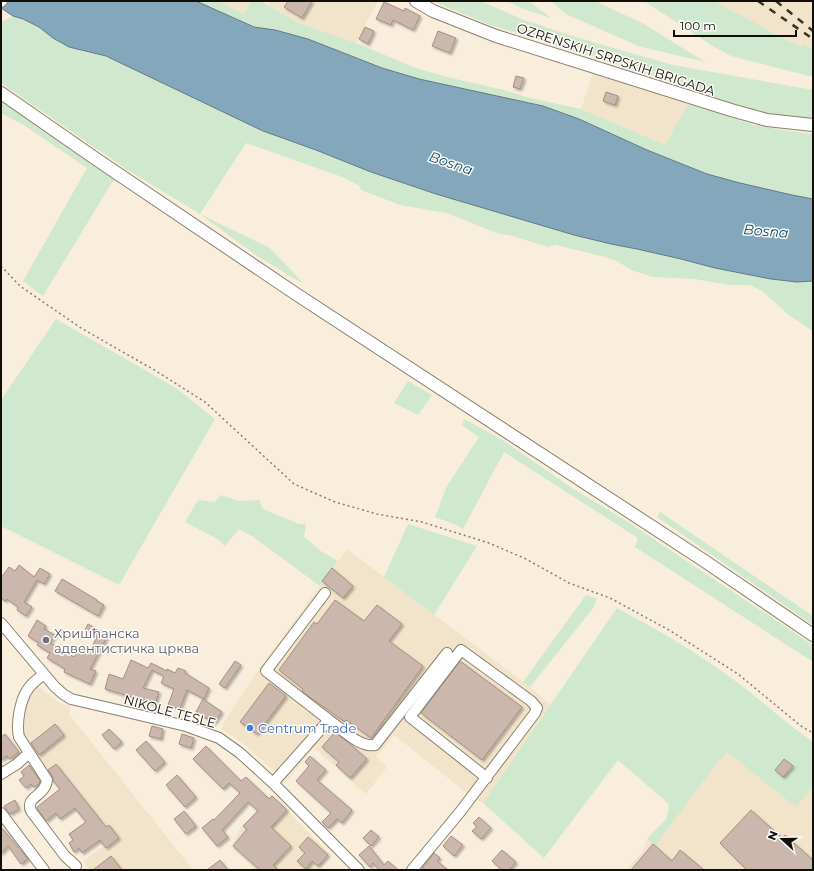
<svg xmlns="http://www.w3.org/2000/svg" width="814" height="871" viewBox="0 0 814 871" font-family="Montserrat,sans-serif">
<defs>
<filter id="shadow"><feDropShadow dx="2" dy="2" stdDeviation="1" flood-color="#0004"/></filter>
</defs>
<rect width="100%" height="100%" fill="#f8eedb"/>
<!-- built -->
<path fill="#f2e4ca" d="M 217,1 L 251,1 L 244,14 Z
M 270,1 L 378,1 L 356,43 L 300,24 L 267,5 Z
M 714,1 L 813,1 L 813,49 L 803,44 L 800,47 Z
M 593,73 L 688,104 L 666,146 L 581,109 Z
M 347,549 L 530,687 L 550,705 L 483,803 L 468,794 L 394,735 L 376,757 L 387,767 L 366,794 L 314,748 L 286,782 L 245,745 L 222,729 L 223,723 L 259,669 Z
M 36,685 L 60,703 L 70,707 L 69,714 L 193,870 L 90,870 L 84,861 L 102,847 L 44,771 L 22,736 L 21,720 L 28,695 Z
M 727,752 L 796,806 L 813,787 L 813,870 L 626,870 L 643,851 L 647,839 L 655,846 L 717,763 Z
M 271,794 L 332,856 L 317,870 L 255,870 L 231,847 L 240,828 Z"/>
<!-- green -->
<path fill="#d0e8ce" d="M 196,1 L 217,1 L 244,14 L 251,1 L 262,1 L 267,5 L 300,24 L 356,43 L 416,68 L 447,77 L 508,91 L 530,98 L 581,109 L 665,145 L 688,104 L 751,124 L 782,130 L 813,134 L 813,199 L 792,195 L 740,183 L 707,174 L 647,150 L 579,119 L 543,106 L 419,79 L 382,68 L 308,39 L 275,30 L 254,27 Z
M 432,1 L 481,1 L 519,18 L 572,36 L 673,65 L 813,90 L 813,118 L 786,117 L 751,110 L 661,78 L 490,25 Z
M 507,1 L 529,1 L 551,18 L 521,8 Z
M 551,1 L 595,1 L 644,24 L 705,62 L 638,46 L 566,14 Z
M 644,1 L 714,1 L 800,47 L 803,44 L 813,49 L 813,77 L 731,56 L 711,45 Z
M 13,16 L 23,19 L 39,27 L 53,38 L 85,52 L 106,56 L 128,66 L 193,98 L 263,131 L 316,150 L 371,172 L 436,194 L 611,244 C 655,252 699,265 743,273 C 767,278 789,283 813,281 L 813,331 L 790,316 L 762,291 L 750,285 L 729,285 L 695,279 L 653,277 L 631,270 L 617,261 L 605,257 L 556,245 L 548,247 L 513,236 L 496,233 L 447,213 L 400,205 L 361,190 L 360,186 L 345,178 L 246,143 L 200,214 L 270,248 L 304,284 L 257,256 L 200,214 L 126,169 L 1,83 L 1,22 Z
M 1,101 L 118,177 L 111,184 L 43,296 L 23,281 L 87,168 L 25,126 L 1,113 Z
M 56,319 L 176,388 L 215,419 L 119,585 L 1,526 L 1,400 Z
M 408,381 L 432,395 L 418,415 L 394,403 Z
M 464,419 L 501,439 L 575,490 L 628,522 L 813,645 L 813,662 L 635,547 L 638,538 L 504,452 L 463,529 L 454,524 L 435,517 L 447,486 L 479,437 L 462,425 Z
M 221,495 L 239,501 L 259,500 L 263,509 L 299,524 L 306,524 L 304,537 L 322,552 L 338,561 L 320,586 L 252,536 L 239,529 L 225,546 L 218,539 L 185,522 L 198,500 L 215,502 Z
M 660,512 L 813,616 L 813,625 L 657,517 Z
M 408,524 L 477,546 L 434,615 L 384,577 Z
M 586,595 L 597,599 L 594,607 L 530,687 L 523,682 Z
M 617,608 C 656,629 695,651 731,678 C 759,698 784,722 813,742 L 813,787 L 796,807 L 727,752 L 717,763 L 655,846 L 647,839 L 667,818 L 669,804 L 618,760 L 544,858 L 483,803 Z"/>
<!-- water -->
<path fill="#84a7bc" stroke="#627986" d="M 1,1 L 196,1 L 254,27 L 275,30 L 308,39 L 382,68 L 419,79 L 543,106 L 579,119 L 647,150 L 707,174 L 740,183 L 792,195 L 813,199 L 813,281 L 797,282 L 771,279 L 715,268 L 681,259 L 637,249 L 611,244 L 574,235 L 436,194 L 371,172 L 316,150 L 263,131 L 106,56 L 69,47 L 53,38 L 39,27 L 23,19 L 13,16 L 1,8 Z"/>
<!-- building -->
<path fill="#cbb7ac" stroke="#a39086" filter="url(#shadow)" d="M 288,1 L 312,1 L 302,18 L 284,7 Z
M 384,2 L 404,11 L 405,8 L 420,16 L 413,30 L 393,20 L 391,25 L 376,19 Z
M 365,27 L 374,31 L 368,44 L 359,39 Z
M 438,31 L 456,38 L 450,53 L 432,46 Z
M 516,76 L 524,78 L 520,89 L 513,87 Z
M 606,92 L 618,96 L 615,105 L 603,101 Z
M 19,565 L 34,577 L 40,568 L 50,574 L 44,584 L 37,580 L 24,602 L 32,607 L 26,616 L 17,610 L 18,607 L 7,599 L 5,601 L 1,598 L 1,578 L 9,567 L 15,571 Z
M 332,568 L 353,586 L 343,598 L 322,581 Z
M 62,579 L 97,600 L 97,601 L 104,605 L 98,616 L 55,591 Z
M 335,600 L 364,621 L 377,605 L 402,624 L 389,641 L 423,666 L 371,738 L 346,720 L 345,722 L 304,693 L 302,691 L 303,689 L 279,670 L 314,622 L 317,624 Z
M 37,620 L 46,626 L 44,629 L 55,635 L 50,643 L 74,657 L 81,646 L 89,652 L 97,637 L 85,630 L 88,624 L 108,635 L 90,669 L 96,671 L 90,684 L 64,672 L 65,669 L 47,658 L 50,653 L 37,645 L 39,643 L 28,636 Z
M 131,660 L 148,668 L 151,663 L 167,671 L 167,669 L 175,673 L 178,668 L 186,671 L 185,673 L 209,688 L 204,699 L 187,690 L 180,709 L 168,705 L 174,689 L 161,683 L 164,676 L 152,670 L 143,688 L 159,692 L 155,704 L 105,689 L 109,674 L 123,679 Z
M 235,661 L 241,665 L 225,688 L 219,684 Z
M 460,661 L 522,707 L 482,760 L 421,713 Z
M 269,683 L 286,696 L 257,734 L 240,722 Z
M 203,699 L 222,712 L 214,723 L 196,712 Z
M 55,724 L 64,735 L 39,755 L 31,743 Z
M 152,726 L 163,729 L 161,739 L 149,736 Z
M 109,729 L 122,742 L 114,749 L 102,735 Z
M 335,732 L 350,744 L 367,759 L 350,778 L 336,765 L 339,762 L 322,747 Z
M 5,734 L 19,752 L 10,759 L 7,756 L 1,760 L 1,737 Z
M 182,734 L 194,738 L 191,748 L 179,744 Z
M 146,741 L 165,762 L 155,771 L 136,750 Z
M 206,746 L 241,781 L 246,777 L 269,799 L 272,796 L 287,810 L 271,827 L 291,846 L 273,865 L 278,870 L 260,870 L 233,846 L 247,829 L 243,826 L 258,811 L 248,802 L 222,830 L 228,837 L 217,846 L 202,828 L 213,819 L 214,820 L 240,793 L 229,783 L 223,789 L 193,759 Z
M 310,756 L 326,770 L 317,780 L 352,810 L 342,823 L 337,819 L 328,828 L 322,822 L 331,813 L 296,781 L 309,766 L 305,762 Z
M 784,759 L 793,766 L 783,777 L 775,770 Z
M 56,764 L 106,827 L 109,825 L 119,838 L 106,848 L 100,840 L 82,853 L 79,848 L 74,852 L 69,843 L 73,840 L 69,834 L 86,822 L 75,808 L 60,819 L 56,813 L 46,821 L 37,808 L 37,807 L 60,789 L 53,781 L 53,777 L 48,770 Z
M 29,765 L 40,781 L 39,784 L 34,787 L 31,784 L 26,788 L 19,780 L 24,776 L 21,772 Z
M 177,775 L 196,797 L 185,807 L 166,785 Z
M 15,800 L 19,809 L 10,814 L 4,806 Z
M 751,810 L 782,838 L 785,835 L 813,860 L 813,870 L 747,870 L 720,843 Z
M 184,811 L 196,826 L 186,834 L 174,819 Z
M 479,817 L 491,828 L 481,839 L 472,831 L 477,827 L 473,823 Z
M 1,827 L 28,859 L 21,864 L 8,846 L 1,854 Z
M 371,830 L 379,837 L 371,846 L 363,838 Z
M 451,836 L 463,845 L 454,856 L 443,846 Z
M 308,837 L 328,855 L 318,866 L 312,861 L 306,869 L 297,861 L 305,853 L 299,847 Z
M 653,844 L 672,861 L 680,850 L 704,870 L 631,870 Z
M 369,846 L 384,865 L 388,861 L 398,870 L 379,870 L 373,863 L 370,867 L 359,855 Z
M 502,850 L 516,862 L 509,870 L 502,870 L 492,861 Z
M 434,853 L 440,858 L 437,861 L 448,870 L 426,870 L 422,868 Z
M 111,856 L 122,870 L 93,870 Z
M 220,860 L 228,870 L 207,870 Z"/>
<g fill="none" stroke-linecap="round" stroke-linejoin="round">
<defs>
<path id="minor" d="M 1,2 L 2,1
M 325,593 L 266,671 L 329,720
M 1,623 L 55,687 L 63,694 L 71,699 L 186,726 L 219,738 L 240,753 L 273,783 L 359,870
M 44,674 C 39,678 32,683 28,689 C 20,700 16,724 19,737 L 47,780 C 45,797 25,796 31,811 L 65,856 L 76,866
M 1,774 L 17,764 L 29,753
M 273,783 L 329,720 C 342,729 360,748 375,745 L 447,653
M 1,813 L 44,870
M 412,870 L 460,812 L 535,713 L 537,708 L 531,701 L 461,650 L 410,717 L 487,778"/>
<path id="major" d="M 416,1 L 433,11 L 496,36 L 731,110 L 767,120 L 813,125
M 1,93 L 96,159 L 296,294 L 703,560 L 813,635"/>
</defs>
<!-- minor casing -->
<use href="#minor" stroke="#89806f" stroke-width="12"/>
<!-- major casing -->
<use href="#major" stroke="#89806f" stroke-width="14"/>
<!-- path -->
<path stroke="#847e71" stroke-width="1.5" stroke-dasharray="2 3" stroke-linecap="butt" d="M 1,266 L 20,286 L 81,328 L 156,371 L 205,402 L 294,484 L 335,502 L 377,514 L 422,522 L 489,543 L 526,559 L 569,583 L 610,598 L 669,630 L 738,674 L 801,726 L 813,733"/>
<!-- minor -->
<use href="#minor" stroke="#fff" stroke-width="10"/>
<!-- major -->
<use href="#major" stroke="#fff" stroke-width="12"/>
<!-- rail -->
<path stroke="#36322a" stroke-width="2.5" stroke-dasharray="7 7" stroke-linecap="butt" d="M 758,1 L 813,39
M 776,1 L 813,31"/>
</g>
<!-- markers -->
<circle fill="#6b7280" stroke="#fefcf8" stroke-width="1.5" cx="46" cy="640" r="4"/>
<circle fill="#3f7fe0" stroke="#fefcf8" stroke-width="1.5" cx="250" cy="728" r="4"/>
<g text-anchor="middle" stroke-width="3" stroke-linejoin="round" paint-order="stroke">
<!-- street labels -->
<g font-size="13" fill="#110e08" stroke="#fefcf8">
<text transform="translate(616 59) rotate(18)" y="5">OZRENSKIH SRPSKIH BRIGADA</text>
<text transform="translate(170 711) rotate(15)" y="5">NIKOLE TESLE</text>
</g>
<!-- worship labels -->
<g font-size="13" fill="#5b616d" stroke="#fefcf8" text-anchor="start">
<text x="54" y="638">Хришћанска<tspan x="54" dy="15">адвентистичка црква</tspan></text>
</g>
<!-- shop labels -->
<g font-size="13" fill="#366cbe" stroke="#fefcf8" text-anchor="start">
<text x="258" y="733">Centrum Trade</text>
</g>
<!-- water labels -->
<g font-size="14" font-style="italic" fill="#0e4e6c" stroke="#fefcf8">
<text transform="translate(451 163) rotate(19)" y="5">Bosna</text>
<text transform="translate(766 231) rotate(5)" y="5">Bosna</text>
</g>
</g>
<!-- border -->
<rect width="814" height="871" fill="none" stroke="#110e08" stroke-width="4"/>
<!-- north arrow -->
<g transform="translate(782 839) rotate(291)" stroke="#fefcf8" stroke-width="3" paint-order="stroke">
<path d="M0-3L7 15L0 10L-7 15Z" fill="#110e08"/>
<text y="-6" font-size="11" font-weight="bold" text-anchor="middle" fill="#110e08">N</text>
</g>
<!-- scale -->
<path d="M674 30v6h122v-6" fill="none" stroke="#110e08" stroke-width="2"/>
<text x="680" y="30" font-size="12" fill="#110e08" stroke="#fefcf8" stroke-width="3" paint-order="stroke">100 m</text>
</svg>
